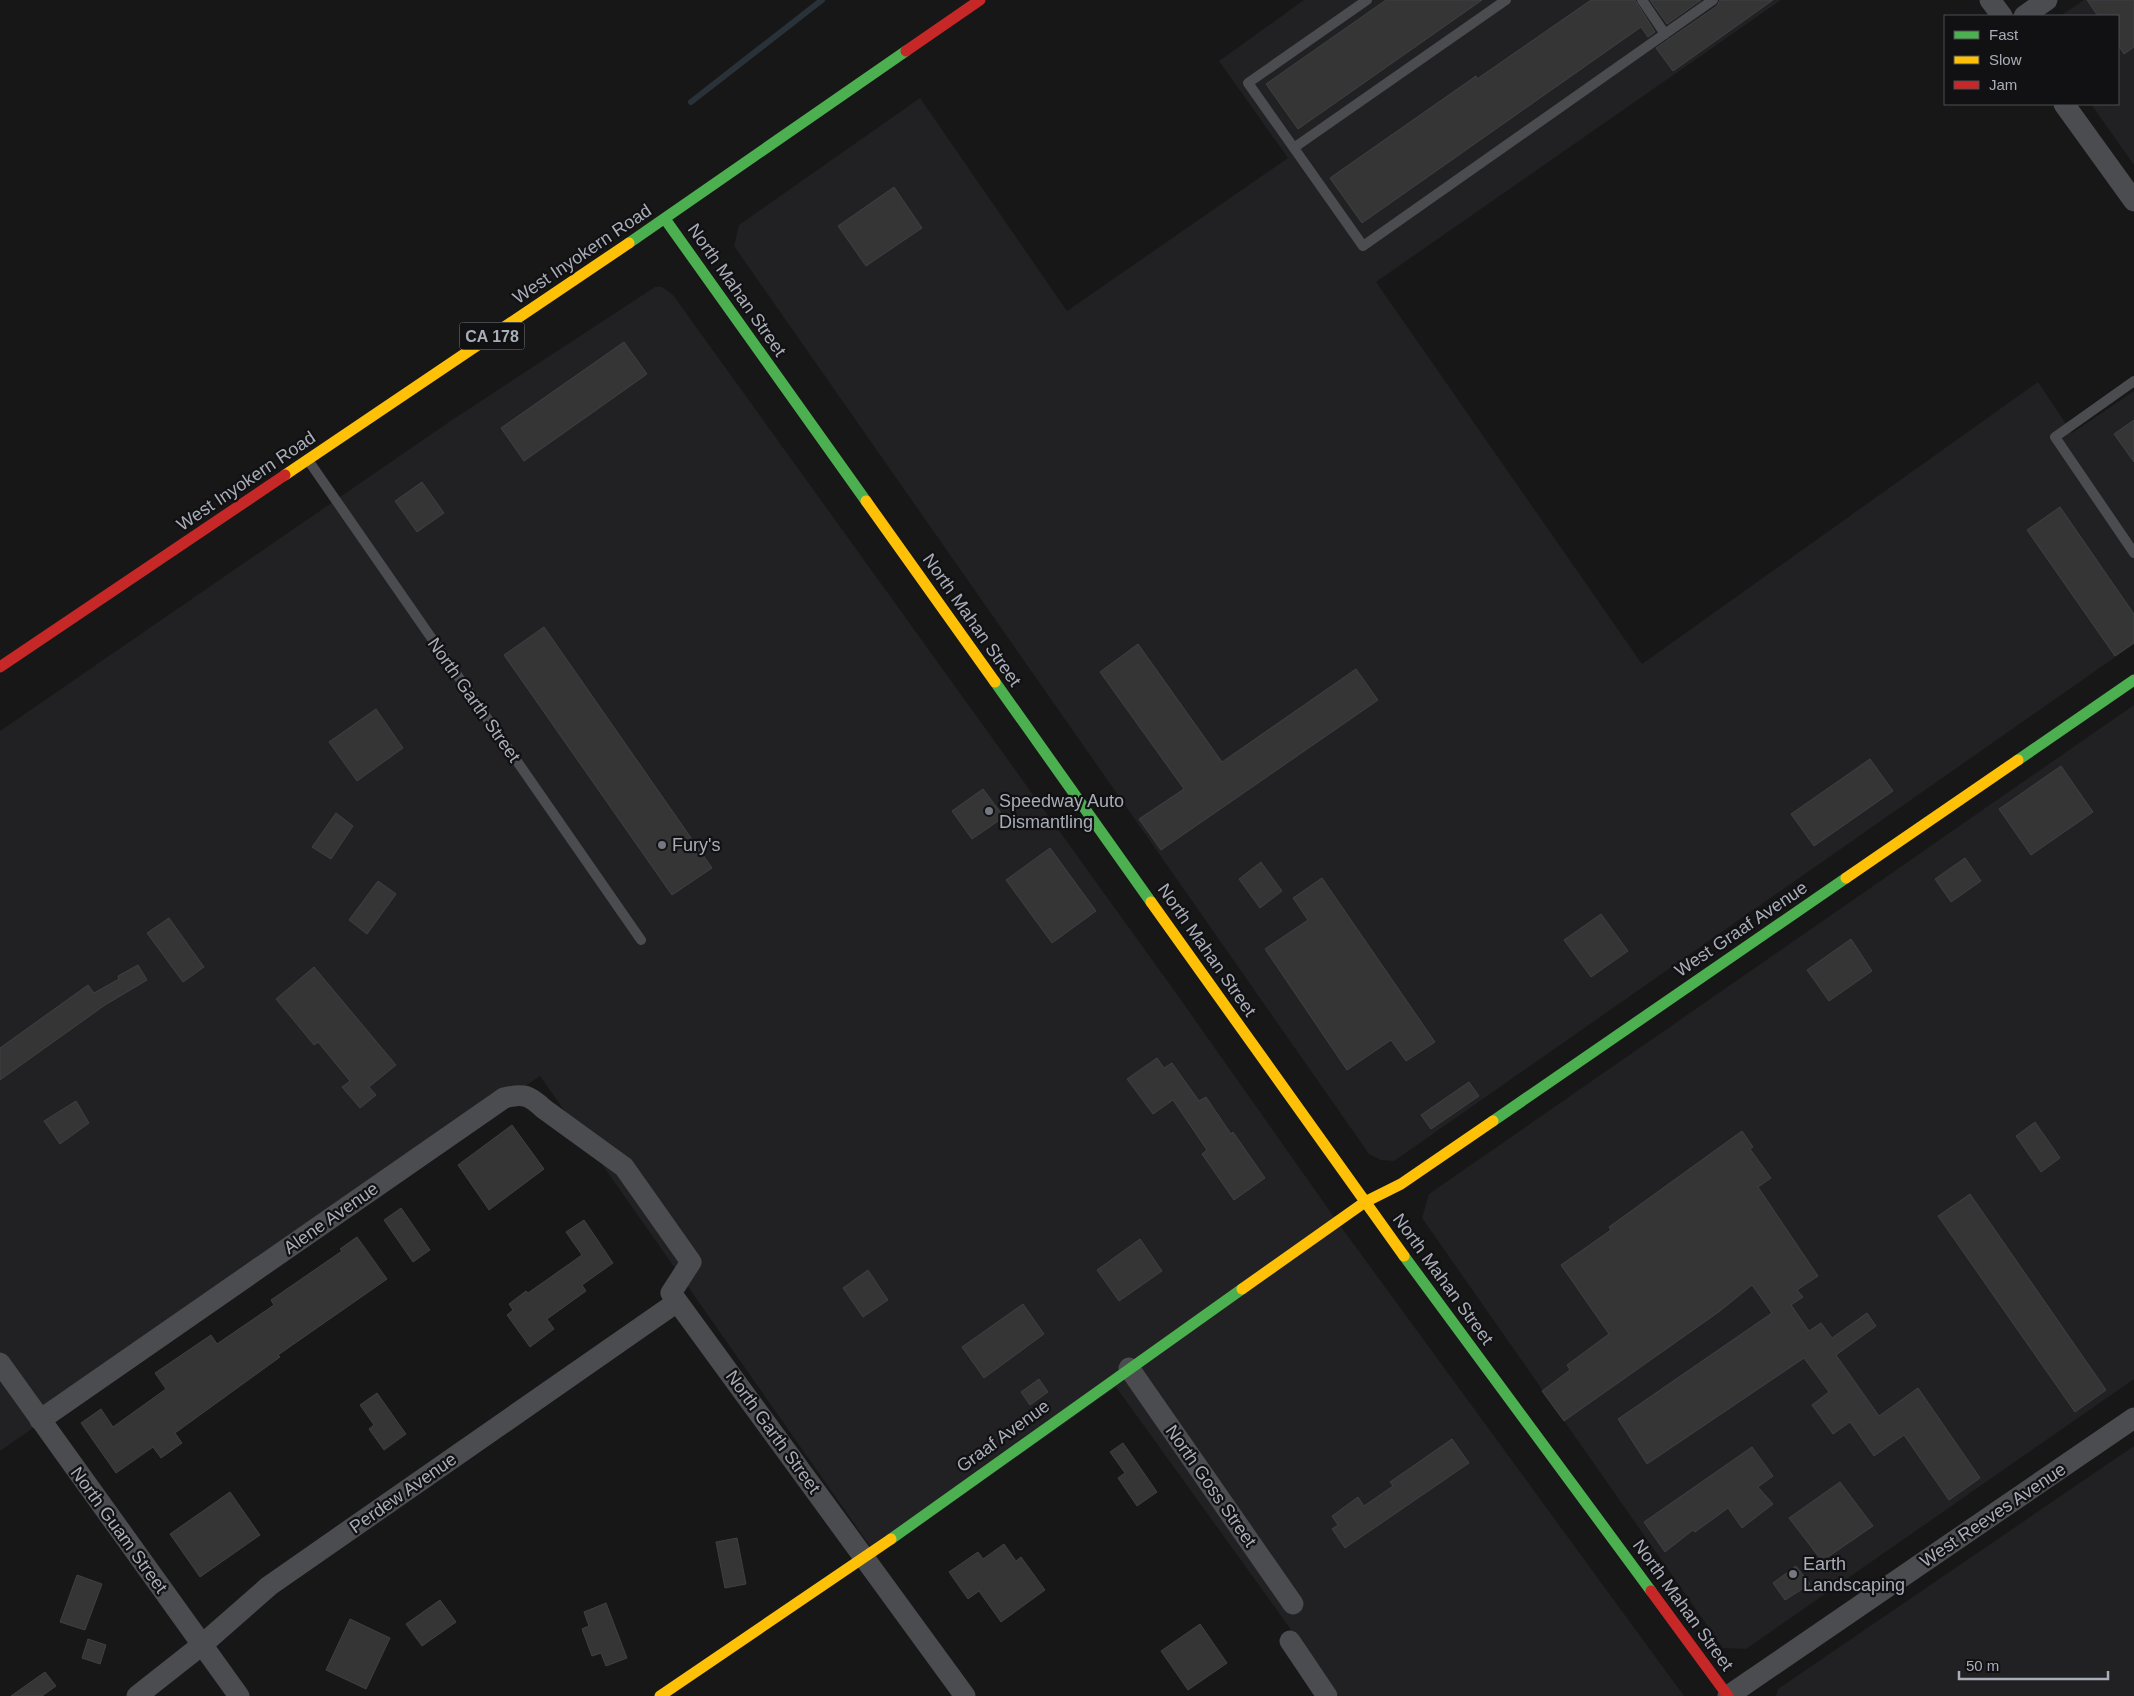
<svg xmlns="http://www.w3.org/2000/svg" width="2134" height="1696" viewBox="0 0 2134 1696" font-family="Arial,sans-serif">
<rect width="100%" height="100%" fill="#171717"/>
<!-- built -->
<path fill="#212123" d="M 1304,0 L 1781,0 L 1376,282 L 1642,664 L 2038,382 L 2072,433 L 2134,391 L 2134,644 L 1394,1161 L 1381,1160 L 1369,1154 L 734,246 L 739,225 L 920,98 L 1067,311 L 1288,158 L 1219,61 Z
M 2084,0 L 2134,0 L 2134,165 L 2091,104 L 2118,104 L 2118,16 L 2060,16 Z
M 655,287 L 662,287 L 673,295 L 1176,993 L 1339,1224 L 1684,1696 L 1339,1696 L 1116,1387 L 877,1556 L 540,1076 L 0,1451 L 0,731 L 452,420 Z
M 2134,705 L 2134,1379 L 1746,1649 L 1723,1648 L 1422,1218 L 1429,1194 Z
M 2134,1446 L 2134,1696 L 1776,1696 L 1778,1689 Z"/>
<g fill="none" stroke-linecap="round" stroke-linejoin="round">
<!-- stream -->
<path stroke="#2a3239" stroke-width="6" d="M 691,102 L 822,0"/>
</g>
<!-- building -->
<path fill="#353536" stroke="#3f4043" d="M 1386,0 L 1482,0 L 1298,129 L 1266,84 Z
M 1591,0 L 1635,0 L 1655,32 L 1648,37 L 1641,27 L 1362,223 L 1330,178 L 1476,76 L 1477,79 Z
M 1650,0 L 1701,0 L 1667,24 Z
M 1720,0 L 1773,0 L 1673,71 L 1656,48 L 1717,6 Z
M 2087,0 L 2134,0 L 2134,47 L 2124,54 L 2118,45 L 2118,16 L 2098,16 Z
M 894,187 L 922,228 L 866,266 L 838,226 Z
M 624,342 L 647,374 L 524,461 L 501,428 Z
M 2134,420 L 2134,462 L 2114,434 Z
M 422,482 L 444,513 L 417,532 L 395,501 Z
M 2060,507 L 2134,614 L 2134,643 L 2115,656 L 2027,530 Z
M 544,627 L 712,868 L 672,895 L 504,655 Z
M 1138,644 L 1222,762 L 1356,669 L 1378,700 L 1161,850 L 1139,819 L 1184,789 L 1100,672 Z
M 376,709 L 403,748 L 357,781 L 329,742 Z
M 1870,759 L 1893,791 L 1814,846 L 1791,814 Z
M 2061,766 L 2093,812 L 2031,855 L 1999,809 Z
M 983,789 L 1004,817 L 972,839 L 952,811 Z
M 336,813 L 353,826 L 331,859 L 312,847 Z
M 1050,848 L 1096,911 L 1052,943 L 1006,880 Z
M 1965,858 L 1981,881 L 1951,902 L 1935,879 Z
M 1261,862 L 1282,891 L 1260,908 L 1239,879 Z
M 1322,878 L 1435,1042 L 1406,1061 L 1391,1040 L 1347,1070 L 1265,949 L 1308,920 L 1293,898 Z
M 378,881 L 396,894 L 367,934 L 349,920 Z
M 1601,914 L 1628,951 L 1591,977 L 1564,940 Z
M 169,918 L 204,967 L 183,982 L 147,933 Z
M 1851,939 L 1872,971 L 1829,1001 L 1807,970 Z
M 138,965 L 147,980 L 105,1005 L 0,1080 L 0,1048 L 88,985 L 94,993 L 119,979 L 118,976 Z
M 314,967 L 396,1065 L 369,1087 L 376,1095 L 360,1108 L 342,1087 L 350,1081 L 318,1042 L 314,1045 L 276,999 Z
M 1157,1058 L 1164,1068 L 1172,1063 L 1199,1101 L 1206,1097 L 1231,1134 L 1233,1132 L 1265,1178 L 1234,1200 L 1202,1154 L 1207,1150 L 1173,1100 L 1153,1114 L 1127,1079 Z
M 1469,1082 L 1479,1096 L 1431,1129 L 1421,1115 Z
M 76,1101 L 89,1123 L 60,1144 L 44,1121 Z
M 2035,1122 L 2060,1158 L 2041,1172 L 2016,1136 Z
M 512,1125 L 544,1169 L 489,1210 L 458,1165 Z
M 1742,1131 L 1753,1147 L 1750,1149 L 1771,1178 L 1758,1187 L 1818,1276 L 1797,1290 L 1803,1297 L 1791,1305 L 1809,1331 L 1821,1323 L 1832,1338 L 1867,1313 L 1876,1326 L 1836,1355 L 1879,1416 L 1918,1388 L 1980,1478 L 1949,1500 L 1904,1435 L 1874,1456 L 1850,1422 L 1833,1434 L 1812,1405 L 1829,1392 L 1804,1358 L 1647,1464 L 1618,1419 L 1772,1313 L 1752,1285 L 1720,1311 L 1564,1421 L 1542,1391 L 1570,1370 L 1567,1365 L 1609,1334 L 1561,1265 L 1611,1230 L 1609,1227 Z
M 1970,1194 L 2106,1390 L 2075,1412 L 1938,1216 Z
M 401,1208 L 430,1250 L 413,1262 L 384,1220 Z
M 584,1220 L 613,1263 L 582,1285 L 586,1291 L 547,1319 L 554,1329 L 530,1347 L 507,1315 L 513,1310 L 509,1304 L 526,1291 L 528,1293 L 582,1255 L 566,1232 Z
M 357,1237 L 387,1279 L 278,1355 L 280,1357 L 175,1433 L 182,1443 L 161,1458 L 153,1447 L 116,1473 L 81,1423 L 101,1409 L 113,1427 L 166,1389 L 155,1373 L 211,1335 L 217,1344 L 274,1305 L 271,1300 L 342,1251 L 340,1249 Z
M 1140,1239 L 1162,1271 L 1119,1301 L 1097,1270 Z
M 868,1270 L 888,1300 L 863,1317 L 843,1288 Z
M 1023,1304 L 1044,1334 L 984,1378 L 962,1347 Z
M 1039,1379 L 1048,1392 L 1030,1405 L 1021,1392 Z
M 377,1393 L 406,1434 L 384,1450 L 369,1429 L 374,1425 L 360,1405 Z
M 1452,1439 L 1469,1463 L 1345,1548 L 1332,1529 L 1338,1525 L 1332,1516 L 1358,1497 L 1364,1506 L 1393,1486 L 1390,1482 Z
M 1123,1443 L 1157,1492 L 1137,1506 L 1118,1478 L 1125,1473 L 1110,1452 Z
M 1752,1447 L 1773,1476 L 1758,1487 L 1773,1504 L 1742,1528 L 1728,1508 L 1695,1532 L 1693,1530 L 1665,1552 L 1644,1522 Z
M 1840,1482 L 1873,1526 L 1822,1561 L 1789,1518 Z
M 230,1492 L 260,1535 L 200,1577 L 170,1534 Z
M 737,1538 L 746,1584 L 725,1588 L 716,1542 Z
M 1004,1544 L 1016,1561 L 1021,1557 L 1045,1590 L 1001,1622 L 979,1591 L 968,1599 L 949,1572 L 978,1552 L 983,1559 Z
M 1796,1566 L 1810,1584 L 1785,1600 L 1773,1583 Z
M 77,1575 L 102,1584 L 85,1630 L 60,1622 Z
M 440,1600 L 456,1622 L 422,1646 L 406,1624 Z
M 606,1603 L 627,1658 L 606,1666 L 601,1653 L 592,1656 L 582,1629 L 589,1626 L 584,1612 Z
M 350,1619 L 390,1638 L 366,1689 L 326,1670 Z
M 1200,1624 L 1227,1663 L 1188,1690 L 1161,1651 Z
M 88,1639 L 106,1645 L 100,1664 L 82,1658 Z
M 45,1672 L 56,1686 L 42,1696 L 11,1696 Z"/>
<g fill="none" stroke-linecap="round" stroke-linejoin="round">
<!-- lane -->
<path stroke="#4b4c50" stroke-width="10" d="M 1367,0 L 1248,83 L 1363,246 L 1713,0
M 1642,0 L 1665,34
M 1295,147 L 1506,0
M 2134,381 L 2055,437 L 2134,553
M 308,460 L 641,940"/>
<!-- street -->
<path stroke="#4b4c50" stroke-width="21" d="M 1990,0 L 2002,16
M 2024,16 L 2047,0
M 2064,104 L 2134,201
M 0,1363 L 239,1696
M 1129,1368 L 1293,1604
M 40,1420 L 504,1098 C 524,1093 529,1095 544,1109 L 624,1167 L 691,1262 L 671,1293 L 965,1696
M 1290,1641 L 1327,1696
M 137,1696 L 203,1644 L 269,1586 L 677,1302
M 1728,1696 L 2134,1418"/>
<!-- fast -->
<path stroke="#4caf50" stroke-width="11" d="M 665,219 L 866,501
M 629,243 L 906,51
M 995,682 L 1151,902
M 2018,760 L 2134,680
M 1493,1121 L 1846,878
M 1404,1256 L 1651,1591
M 891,1539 L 1242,1289"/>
<!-- slow -->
<path stroke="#ffc107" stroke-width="11" d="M 285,475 L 629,243
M 866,501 L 995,682
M 1846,878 L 2018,760
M 1151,902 L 1404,1256
M 1242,1289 L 1365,1202 L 1401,1184 L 1493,1121
M 660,1696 L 891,1539"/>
<!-- jam -->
<path stroke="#c62828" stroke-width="11" d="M 906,51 L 980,0
M 0,667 L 285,475
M 1651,1591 L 1728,1696"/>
</g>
<!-- markers -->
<g fill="#757880" stroke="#111113" stroke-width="2">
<circle cx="989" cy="811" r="5"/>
<circle cx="662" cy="845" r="5"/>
<circle cx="1793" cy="1574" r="5"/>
</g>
<g text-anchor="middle" stroke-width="4.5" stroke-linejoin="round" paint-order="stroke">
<!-- shield labels -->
<rect fill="#111113" stroke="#7b7e86" stroke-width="1" x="459.5" y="322.5" width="65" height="27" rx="4"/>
<g font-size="16" font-weight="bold" fill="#a8adb8">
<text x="492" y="342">CA 178</text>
</g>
<!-- street labels -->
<g font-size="18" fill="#a8adb8" stroke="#111113">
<text transform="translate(582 254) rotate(-34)" y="6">West Inyokern Road</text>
<text transform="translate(737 290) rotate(55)" y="6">North Mahan Street</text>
<text transform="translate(246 481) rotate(-34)" y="6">West Inyokern Road</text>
<text transform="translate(972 620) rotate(55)" y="6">North Mahan Street</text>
<text transform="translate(474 700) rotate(55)" y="6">North Garth Street</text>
<text transform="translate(1741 929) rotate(-34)" y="6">West Graaf Avenue</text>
<text transform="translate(1207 950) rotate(55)" y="6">North Mahan Street</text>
<text transform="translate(331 1218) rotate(-35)" y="6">Alene Avenue</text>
<text transform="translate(1443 1279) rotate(54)" y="6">North Mahan Street</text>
<text transform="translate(773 1432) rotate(54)" y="6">North Garth Street</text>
<text transform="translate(1003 1436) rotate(-36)" y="6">Graaf Avenue</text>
<text transform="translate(1211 1486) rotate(55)" y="6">North Goss Street</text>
<text transform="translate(403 1493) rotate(-35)" y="6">Perdew Avenue</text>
<text transform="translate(1993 1515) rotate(-34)" y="6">West Reeves Avenue</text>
<text transform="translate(119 1530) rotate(54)" y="6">North Guam Street</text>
<text transform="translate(1683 1605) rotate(54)" y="6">North Mahan Street</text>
</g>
<!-- poi labels -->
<g font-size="18" fill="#a8adb8" stroke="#111113" text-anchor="start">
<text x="999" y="807">Speedway Auto<tspan x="999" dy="21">Dismantling</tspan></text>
<text x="672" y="851">Fury's</text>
<text x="1803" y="1570">Earth<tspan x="1803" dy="21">Landscaping</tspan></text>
</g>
</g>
<!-- legend -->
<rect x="1944" y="15" width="175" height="90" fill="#111113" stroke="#4d4f55"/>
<rect x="1954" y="31" width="25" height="8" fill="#4caf50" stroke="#4d4f55"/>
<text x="1989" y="40" font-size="15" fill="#a8adb8">Fast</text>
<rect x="1954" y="56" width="25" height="8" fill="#ffc107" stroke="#4d4f55"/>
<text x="1989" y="65" font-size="15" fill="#a8adb8">Slow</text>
<rect x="1954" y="81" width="25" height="8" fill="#c62828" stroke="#4d4f55"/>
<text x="1989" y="90" font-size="15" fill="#a8adb8">Jam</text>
<!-- scale -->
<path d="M1959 1671v8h149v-8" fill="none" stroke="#a8adb8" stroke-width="2.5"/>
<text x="1966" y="1671" font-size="15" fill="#a8adb8" stroke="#111113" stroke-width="4" paint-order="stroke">50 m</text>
</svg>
